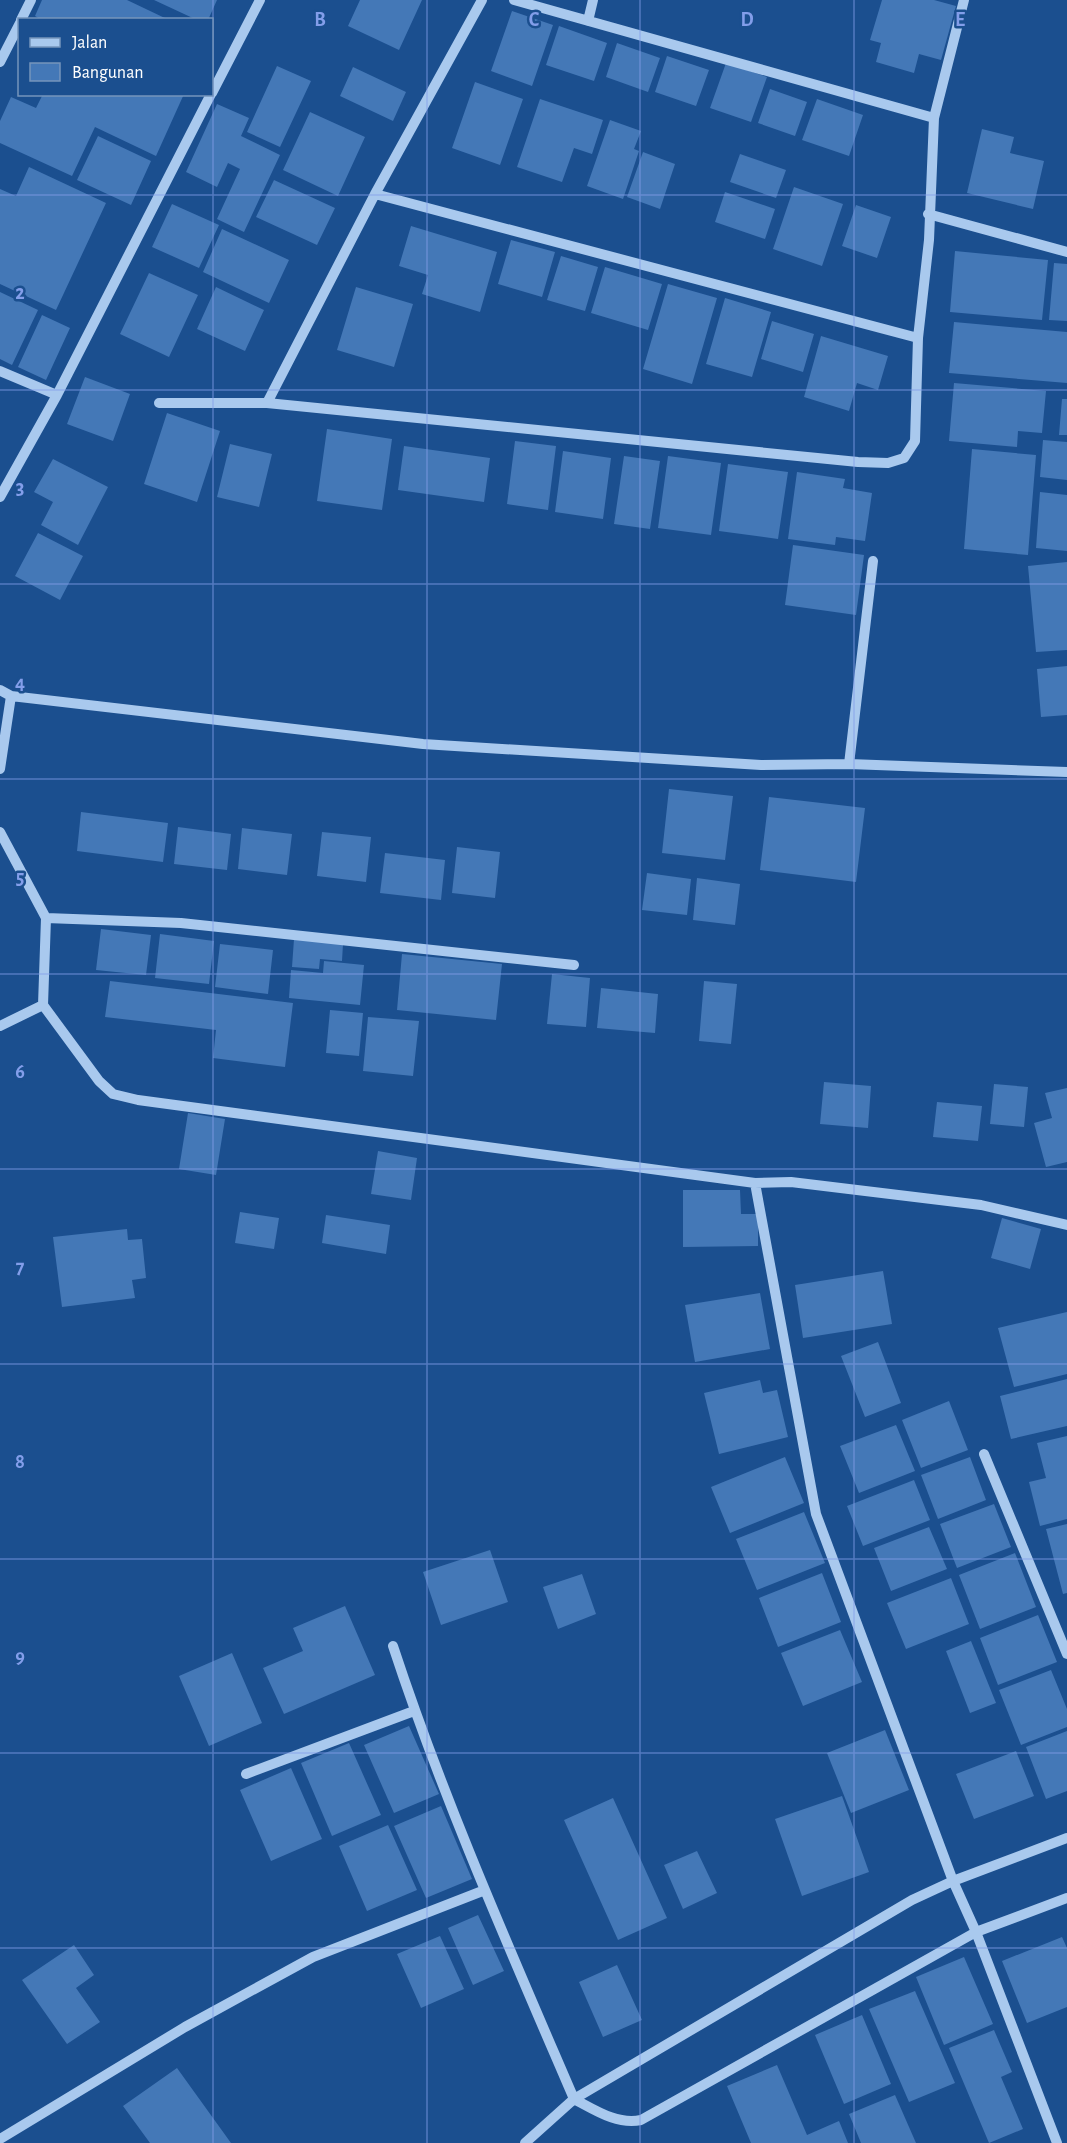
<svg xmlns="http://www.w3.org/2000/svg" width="1067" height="2143" viewBox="0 0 1067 2143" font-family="'Alegreya Sans',sans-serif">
<rect width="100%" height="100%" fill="#1b4f8f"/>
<!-- building -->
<path fill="#4478b7" d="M 42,0 L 127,0 L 169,20 L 42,20 L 35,16 Z
M 154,0 L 217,0 L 208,20 L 197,20 Z
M 360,0 L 422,0 L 399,50 L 348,26 Z
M 882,0 L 934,0 L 956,6 L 941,60 L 919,54 L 914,73 L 876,62 L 881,43 L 870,40 Z
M 512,11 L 553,25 L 532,86 L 491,71 Z
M 559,26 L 607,43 L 594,81 L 546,65 Z
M 617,43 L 660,58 L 648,92 L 606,77 Z
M 667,56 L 709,70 L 696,106 L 655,92 Z
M 726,63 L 767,77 L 751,122 L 710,108 Z
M 277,66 L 311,81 L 280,147 L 247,132 Z
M 353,67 L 406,92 L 393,121 L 340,96 Z
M 475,82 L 523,99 L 500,165 L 452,148 Z
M 770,89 L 807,102 L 795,136 L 758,123 Z
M 43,94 L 184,94 L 156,156 L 95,127 L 72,176 L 0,143 L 0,121 L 11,97 L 36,108 Z
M 540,99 L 603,120 L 592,154 L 574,148 L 562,182 L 517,167 Z
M 817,99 L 863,115 L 849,156 L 802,140 Z
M 217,104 L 249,118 L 241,136 L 280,155 L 244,232 L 217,219 L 240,169 L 228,163 L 217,187 L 186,172 Z
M 310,112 L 365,137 L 338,196 L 283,170 Z
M 610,120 L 641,131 L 634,149 L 639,151 L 623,199 L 587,186 Z
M 982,129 L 1014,137 L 1010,153 L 1044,161 L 1033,209 L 967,193 Z
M 98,136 L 151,161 L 131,205 L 77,180 Z
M 643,152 L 675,164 L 660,209 L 627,197 Z
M 740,154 L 786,170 L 776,198 L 730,182 Z
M 29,167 L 106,203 L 56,310 L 0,284 L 0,189 L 16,196 Z
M 274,180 L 335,208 L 317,245 L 256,217 Z
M 794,187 L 843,204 L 822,266 L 773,249 Z
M 725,192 L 775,209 L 765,239 L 715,222 Z
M 172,204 L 219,225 L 199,268 L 152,247 Z
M 856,205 L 891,217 L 877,258 L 842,246 Z
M 411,226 L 497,252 L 480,312 L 422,294 L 428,275 L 399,266 Z
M 222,229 L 289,260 L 269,303 L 203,272 Z
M 511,240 L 555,252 L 542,297 L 498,284 Z
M 955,251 L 1048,260 L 1042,320 L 950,312 Z
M 561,256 L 598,267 L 585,311 L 547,300 Z
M 1054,263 L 1067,264 L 1067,321 L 1049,320 Z
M 605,267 L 662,284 L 648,330 L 591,313 Z
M 149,273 L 198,295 L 169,357 L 120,334 Z
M 668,284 L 717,298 L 692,384 L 643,369 Z
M 216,287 L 264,310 L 245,351 L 197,329 Z
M 356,287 L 413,304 L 394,367 L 337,350 Z
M 0,292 L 38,310 L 12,365 L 0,359 Z
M 725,298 L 771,312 L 752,377 L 706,364 Z
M 42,315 L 70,328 L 46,380 L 18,367 Z
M 772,321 L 814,334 L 803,372 L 761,359 Z
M 954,322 L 1067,332 L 1067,383 L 949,373 Z
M 821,336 L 888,356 L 878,390 L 857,383 L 849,411 L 804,397 Z
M 85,377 L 130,394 L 113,441 L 67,424 Z
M 954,383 L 1046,391 L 1042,433 L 1018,431 L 1017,447 L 949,441 Z
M 1062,399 L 1067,399 L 1067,435 L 1059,435 Z
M 167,413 L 220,431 L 197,502 L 144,484 Z
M 327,429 L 392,439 L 382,510 L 317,501 Z
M 1043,440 L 1067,442 L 1067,480 L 1040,477 Z
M 515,441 L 556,446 L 548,510 L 507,504 Z
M 230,444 L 272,454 L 259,507 L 217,497 Z
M 404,446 L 490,458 L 484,502 L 398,490 Z
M 972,449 L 1036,455 L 1028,555 L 964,549 Z
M 563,451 L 611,458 L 603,519 L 555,512 Z
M 624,456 L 660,461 L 650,529 L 614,524 Z
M 668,456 L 721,463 L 711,535 L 658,528 Z
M 53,459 L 108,487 L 78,545 L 41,525 L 53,502 L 34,492 Z
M 728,464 L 788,472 L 778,539 L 719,531 Z
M 797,472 L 845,479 L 843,488 L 872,493 L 865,541 L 836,537 L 835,545 L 788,539 Z
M 1040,492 L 1067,495 L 1067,551 L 1036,548 Z
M 38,533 L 83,556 L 60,600 L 15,576 Z
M 793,545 L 864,555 L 856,615 L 785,605 Z
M 1067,562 L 1067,650 L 1036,652 L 1028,566 Z
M 1067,666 L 1067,715 L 1041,717 L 1037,669 Z
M 669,789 L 733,796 L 725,860 L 662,853 Z
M 769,797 L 865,808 L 856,882 L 760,870 Z
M 81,812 L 168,823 L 163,862 L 77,851 Z
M 178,827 L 231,834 L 227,870 L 174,864 Z
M 242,828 L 292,834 L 287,875 L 238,869 Z
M 322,832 L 371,837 L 366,882 L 317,876 Z
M 457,847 L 500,852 L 495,898 L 452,893 Z
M 385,853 L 445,860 L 441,900 L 380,893 Z
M 647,873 L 691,879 L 687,915 L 642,910 Z
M 697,878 L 740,884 L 735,925 L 693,920 Z
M 101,929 L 151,935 L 146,975 L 96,970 Z
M 160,934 L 214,941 L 209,984 L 155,978 Z
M 294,939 L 343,944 L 342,961 L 320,959 L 319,969 L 292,967 Z
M 220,944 L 273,950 L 268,994 L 215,987 Z
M 402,954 L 502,964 L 496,1020 L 397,1010 Z
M 324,961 L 364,965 L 360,1005 L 289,998 L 291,970 L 323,973 Z
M 552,974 L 590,978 L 586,1027 L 547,1024 Z
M 110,981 L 293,1003 L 285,1067 L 213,1058 L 216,1030 L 105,1017 Z
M 704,981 L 737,984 L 731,1044 L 699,1041 Z
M 601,988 L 658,994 L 655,1033 L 597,1028 Z
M 330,1010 L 363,1013 L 359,1056 L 326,1053 Z
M 368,1017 L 419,1021 L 413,1076 L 363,1071 Z
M 824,1082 L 871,1086 L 868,1128 L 820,1124 Z
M 994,1084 L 1028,1087 L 1024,1127 L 990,1124 Z
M 1067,1088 L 1067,1162 L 1046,1167 L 1034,1123 L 1052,1118 L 1045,1093 Z
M 937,1102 L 982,1106 L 978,1141 L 933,1137 Z
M 188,1113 L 225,1119 L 216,1175 L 179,1169 Z
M 378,1151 L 417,1158 L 411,1200 L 371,1194 Z
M 683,1190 L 740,1190 L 741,1214 L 758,1214 L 758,1246 L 683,1247 Z
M 240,1212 L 279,1218 L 274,1249 L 235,1243 Z
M 326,1215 L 390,1225 L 386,1254 L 322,1243 Z
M 1002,1218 L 1041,1229 L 1030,1269 L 991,1258 Z
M 127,1229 L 128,1240 L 142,1239 L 146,1278 L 132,1280 L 135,1298 L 62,1307 L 53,1237 Z
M 883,1271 L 892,1324 L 803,1338 L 795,1285 Z
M 760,1293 L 770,1349 L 695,1362 L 685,1305 Z
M 1067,1312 L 1067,1374 L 1014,1387 L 998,1328 Z
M 878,1342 L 901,1403 L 865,1417 L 841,1356 Z
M 1067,1379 L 1067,1426 L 1011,1439 L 1000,1396 Z
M 760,1380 L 763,1393 L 777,1390 L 788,1437 L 719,1454 L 704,1393 Z
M 949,1401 L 968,1450 L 921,1468 L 902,1420 Z
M 896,1425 L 915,1471 L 859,1493 L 840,1446 Z
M 1067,1436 L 1067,1519 L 1040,1526 L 1029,1482 L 1046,1478 L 1037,1443 Z
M 785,1457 L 804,1503 L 730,1533 L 711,1487 Z
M 970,1457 L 986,1500 L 938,1519 L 921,1475 Z
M 914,1480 L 930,1520 L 863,1546 L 847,1506 Z
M 994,1504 L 1011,1547 L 957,1568 L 940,1524 Z
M 804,1512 L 825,1563 L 757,1590 L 736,1539 Z
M 1067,1524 L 1067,1593 L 1063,1594 L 1046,1529 Z
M 929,1527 L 947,1569 L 891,1591 L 874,1548 Z
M 490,1550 L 508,1602 L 441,1625 L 423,1572 Z
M 1015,1553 L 1036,1607 L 980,1629 L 959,1575 Z
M 822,1573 L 841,1622 L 778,1647 L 759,1598 Z
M 582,1574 L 596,1614 L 558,1629 L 543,1587 Z
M 951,1578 L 969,1624 L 906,1649 L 887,1603 Z
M 345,1606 L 375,1675 L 284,1714 L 263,1668 L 303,1651 L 293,1628 Z
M 1038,1615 L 1057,1662 L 998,1685 L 980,1638 Z
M 840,1630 L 862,1682 L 803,1706 L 781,1653 Z
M 971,1641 L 996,1703 L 970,1713 L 946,1651 Z
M 232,1653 L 262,1723 L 209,1746 L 179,1676 Z
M 1051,1670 L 1067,1709 L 1067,1727 L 1021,1745 L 999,1690 Z
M 409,1726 L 439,1794 L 394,1813 L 364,1745 Z
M 885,1730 L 909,1790 L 851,1813 L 827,1753 Z
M 1067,1731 L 1067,1791 L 1046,1799 L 1026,1747 Z
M 349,1743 L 381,1815 L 332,1836 L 301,1763 Z
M 1016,1751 L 1034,1796 L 974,1819 L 956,1774 Z
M 291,1768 L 322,1839 L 271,1861 L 240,1790 Z
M 842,1796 L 869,1872 L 802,1896 L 775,1819 Z
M 613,1798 L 667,1918 L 618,1940 L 564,1820 Z
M 441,1806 L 472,1879 L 426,1898 L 394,1826 Z
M 388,1825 L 417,1890 L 367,1911 L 339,1846 Z
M 697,1851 L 717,1893 L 683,1909 L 664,1865 Z
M 478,1915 L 504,1971 L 473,1985 L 448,1928 Z
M 440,1936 L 464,1989 L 421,2008 L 397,1954 Z
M 1062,1937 L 1067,1948 L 1067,2007 L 1027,2023 L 1002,1961 Z
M 74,1945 L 94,1975 L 76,1988 L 100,2022 L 67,2044 L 22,1980 Z
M 964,1957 L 993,2024 L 944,2045 L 916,1977 Z
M 617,1965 L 642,2020 L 603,2037 L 579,1982 Z
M 915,1991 L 955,2083 L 909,2102 L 869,2009 Z
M 862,2015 L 891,2084 L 844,2104 L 815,2035 Z
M 994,2030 L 1012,2072 L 1001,2077 L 1023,2129 L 989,2143 L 949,2048 Z
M 777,2065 L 807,2135 L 839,2121 L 848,2143 L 751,2143 L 727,2086 Z
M 177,2068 L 231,2143 L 150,2143 L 123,2106 Z
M 895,2095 L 916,2143 L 861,2143 L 849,2114 Z"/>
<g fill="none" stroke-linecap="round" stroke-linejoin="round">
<!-- minor -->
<path stroke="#a9c9ee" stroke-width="10" d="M 514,0 L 934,118
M 21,20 L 31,0
M 588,21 L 593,0
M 0,62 L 20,23
M 212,93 L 260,0
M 375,194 L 918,338
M 928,214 L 1067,252
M 0,371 L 57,395
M 159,403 L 267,403 L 858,462 L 888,463 L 904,458 L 915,441 L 918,338 L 929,240 L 934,118 L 964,0
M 267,403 L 375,194 L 482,0
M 0,497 L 57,395 L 211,94
M 0,690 L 11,696 L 0,769
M 11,696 L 423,744 L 761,765 L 849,764 L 1067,772
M 849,764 L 873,561
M 0,832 L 46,918 L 43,1005 L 0,1026
M 46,918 L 181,923 L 574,965
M 43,1005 L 99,1081 L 113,1094 L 138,1100 L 755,1183 L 791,1182 L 981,1205 L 1067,1225
M 755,1183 L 816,1514 L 953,1881 L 976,1932 L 1057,2143
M 984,1454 L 1067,1654
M 393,1646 C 444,1801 510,1950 574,2099 C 595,2110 617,2125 641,2120 L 976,1932 L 1067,1898
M 246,1774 L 414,1711
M 0,2139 L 185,2027 L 313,1957 L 485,1890
M 525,2143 L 574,2099 L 912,1900 L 953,1881 L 1067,1838"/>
</g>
<!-- grid -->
<path fill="none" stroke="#839eea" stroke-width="1.5" stroke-opacity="0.55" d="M 213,0 L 213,2143M 427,0 L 427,2143M 640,0 L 640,2143M 854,0 L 854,2143M 0,195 L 1067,195M 0,390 L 1067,390M 0,584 L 1067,584M 0,779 L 1067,779M 0,974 L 1067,974M 0,1169 L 1067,1169M 0,1364 L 1067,1364M 0,1559 L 1067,1559M 0,1753 L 1067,1753M 0,1948 L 1067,1948"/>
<g font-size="20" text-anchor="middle" font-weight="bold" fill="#839eea" stroke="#1b4f8f" stroke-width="5" stroke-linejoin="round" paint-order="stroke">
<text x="320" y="26">B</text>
<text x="534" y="26">C</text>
<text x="747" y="26">D</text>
<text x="960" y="26">E</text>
<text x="20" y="299">2</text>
<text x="20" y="494">3</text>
<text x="20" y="689">4</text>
<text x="20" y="884">5</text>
<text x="20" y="1078">6</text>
<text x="20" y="1273">7</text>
<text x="20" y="1468">8</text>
<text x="20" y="1663">9</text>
</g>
<!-- legend -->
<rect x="18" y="18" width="195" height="78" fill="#1b4f8f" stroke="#7695bc" stroke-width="1.5"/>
<rect x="30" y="38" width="30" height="9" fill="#a9c9ee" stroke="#7695bc" stroke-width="1.5"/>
<text x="72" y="48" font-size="18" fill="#ffffff">Jalan</text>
<rect x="30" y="63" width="30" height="18" fill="#4478b7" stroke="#7695bc" stroke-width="1.5"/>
<text x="72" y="78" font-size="18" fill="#ffffff">Bangunan</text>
</svg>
